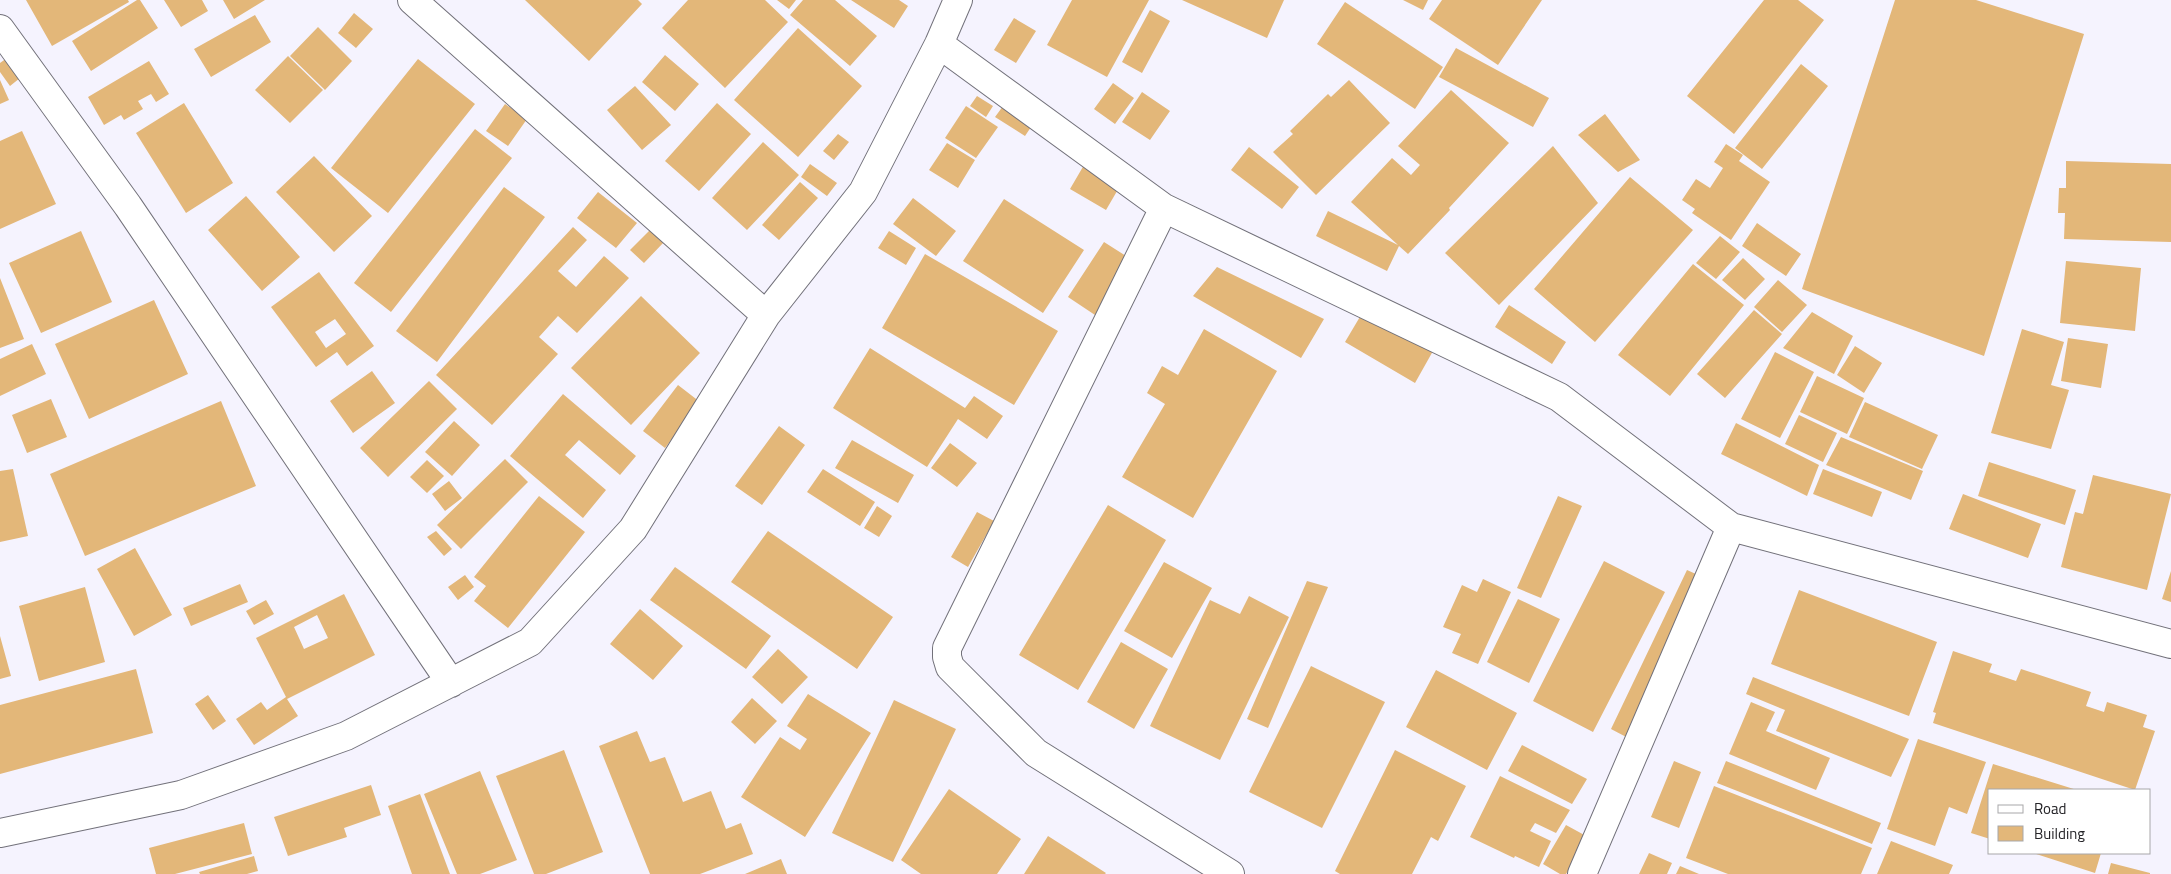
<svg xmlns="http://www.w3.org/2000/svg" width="2171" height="874" viewBox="0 0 2171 874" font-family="'Titillium Web',sans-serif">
<rect width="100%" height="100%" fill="#f5f3fe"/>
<!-- building -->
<path fill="#e3b779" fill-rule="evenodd" d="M 26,0 L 128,0 L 129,2 L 52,46 Z
M 137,0 L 140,0 L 158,28 L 91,71 L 72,41 Z
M 164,0 L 202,0 L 208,11 L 181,27 Z
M 223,0 L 265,0 L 234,19 Z
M 525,0 L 638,0 L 642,4 L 589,61 Z
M 688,0 L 765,0 L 788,22 L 725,88 L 662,28 Z
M 777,0 L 796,0 L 789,9 Z
M 803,0 L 835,0 L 877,36 L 850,66 L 790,15 Z
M 851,0 L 899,0 L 908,6 L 894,28 Z
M 1072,0 L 1149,0 L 1107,77 L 1047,45 Z
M 1182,0 L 1284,0 L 1267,38 Z
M 1403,0 L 1428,0 L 1423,10 Z
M 1442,0 L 1542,0 L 1498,65 L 1429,19 Z
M 1764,0 L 1798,0 L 1824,20 L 1734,134 L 1687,96 Z
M 1895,0 L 1976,0 L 2084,34 L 1984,356 L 1802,289 Z
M 1345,2 L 1443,67 L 1415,109 L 1317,44 Z
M 1150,10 L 1170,21 L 1142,73 L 1122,62 Z
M 354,13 L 373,29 L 356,48 L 338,33 Z
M 255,15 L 271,42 L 211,77 L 194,49 Z
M 1014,18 L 1036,31 L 1016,63 L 994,50 Z
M 318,27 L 352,61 L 325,90 L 290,56 Z
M 798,28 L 862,86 L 798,157 L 734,100 Z
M 1456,48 L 1549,98 L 1533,127 L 1439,77 Z
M 11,55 L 25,74 L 10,86 L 0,72 L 0,63 Z
M 665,55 L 699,84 L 675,111 L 642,82 Z
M 288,56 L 323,90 L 290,123 L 255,90 Z
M 418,59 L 475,104 L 388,213 L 331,168 Z
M 149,61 L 169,94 L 156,102 L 151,94 L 138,101 L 143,109 L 124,120 L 121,115 L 104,125 L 88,97 Z
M 1801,64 L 1828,86 L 1762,169 L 1735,148 Z
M 0,80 L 9,100 L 0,104 Z
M 1349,80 L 1390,123 L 1316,195 L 1273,152 L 1293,134 L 1290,131 L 1328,94 L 1331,97 Z
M 1113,83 L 1134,98 L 1115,124 L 1094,109 Z
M 635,86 L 671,125 L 642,150 L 607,110 Z
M 1451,90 L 1509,143 L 1449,208 L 1450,210 L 1408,254 L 1399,246 L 1387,271 L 1316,236 L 1328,211 L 1398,245 L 1351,202 L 1392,158 L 1411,175 L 1420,165 L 1398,146 Z
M 1142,92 L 1170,111 L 1150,140 L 1122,122 Z
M 977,96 L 993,106 L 986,117 L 970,106 Z
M 1006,102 L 1035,121 L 1025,136 L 995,117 Z
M 184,103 L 233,183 L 186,213 L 136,133 Z
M 717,103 L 751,134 L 699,191 L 665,161 Z
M 505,104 L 527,119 L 508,146 L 486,131 Z
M 966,106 L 998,127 L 976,158 L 945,138 Z
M 1605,114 L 1640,160 L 1618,172 L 1578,135 Z
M 475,129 L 512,158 L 391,312 L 354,283 Z
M 22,131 L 56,204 L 0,229 L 0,141 Z
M 838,134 L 849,142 L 834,160 L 823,151 Z
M 763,142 L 799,175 L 747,230 L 712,198 Z
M 947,143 L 975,160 L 958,188 L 929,170 Z
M 1726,144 L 1743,155 L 1739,161 L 1770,182 L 1731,240 L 1692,213 L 1695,209 L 1682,200 L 1696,179 L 1710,188 L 1723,168 L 1714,162 Z
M 1553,146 L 1598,203 L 1499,305 L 1445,253 Z
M 1249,147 L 1299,187 L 1282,209 L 1231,170 Z
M 314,156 L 372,216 L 334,252 L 276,192 Z
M 2066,161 L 2171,164 L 2171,242 L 2064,239 L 2065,213 L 2058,213 L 2059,188 L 2066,188 Z
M 810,164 L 837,183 L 827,196 L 801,177 Z
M 1084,165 L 1120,186 L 1106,210 L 1070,189 Z
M 1630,177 L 1693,230 L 1595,342 L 1534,289 Z
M 800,182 L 818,198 L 779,240 L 762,225 Z
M 504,187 L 545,217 L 437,362 L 396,331 Z
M 598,192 L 637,223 L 616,248 L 577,218 Z
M 246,196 L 300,257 L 262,291 L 208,230 Z
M 913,198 L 956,231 L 936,256 L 893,224 Z
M 1004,199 L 1084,250 L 1043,313 L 963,261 Z
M 1757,223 L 1801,254 L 1786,276 L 1742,246 Z
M 573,227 L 587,240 L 558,271 L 576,287 L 604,256 L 629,278 L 577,333 L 558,316 L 539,337 L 558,354 L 492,425 L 436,375 Z
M 651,229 L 664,242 L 644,263 L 630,250 Z
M 81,231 L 112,302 L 41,333 L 9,263 Z
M 889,231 L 916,248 L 906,265 L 878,248 Z
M 1720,236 L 1740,252 L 1716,279 L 1696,263 Z
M 1104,242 L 1137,263 L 1101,319 L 1068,297 Z
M 925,254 L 1058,331 L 1014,405 L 882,328 Z
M 1743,258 L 1765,279 L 1745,300 L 1722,280 Z
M 2066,261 L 2141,268 L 2135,331 L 2060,323 Z
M 1693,264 L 1744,305 L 1670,396 L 1618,355 Z
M 1217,267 L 1324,319 L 1301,358 L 1193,296 Z
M 319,272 L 374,346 L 347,366 L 337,352 L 316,367 L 271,307 ZM 335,319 L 346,334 L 326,348 L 315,332 Z
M 0,278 L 24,339 L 0,348 Z
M 1778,280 L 1807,305 L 1782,332 L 1754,307 Z
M 641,296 L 700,353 L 631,425 L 571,368 Z
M 154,300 L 188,374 L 89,419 L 55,344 Z
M 1509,305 L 1566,342 L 1552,364 L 1495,327 Z
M 1364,310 L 1433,351 L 1415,383 L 1345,342 Z
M 1754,310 L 1782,334 L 1725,398 L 1697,374 Z
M 1812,312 L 1853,336 L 1834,374 L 1783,348 Z
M 1204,329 L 1277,371 L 1193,518 L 1122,477 L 1165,404 L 1147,393 L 1162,366 L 1178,375 Z
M 2022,329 L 2064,342 L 2051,385 L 2069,390 L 2051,449 L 1991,433 Z
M 2068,338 L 2108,344 L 2101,388 L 2061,381 Z
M 32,344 L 46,374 L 0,396 L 0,359 Z
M 1855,346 L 1882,363 L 1864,393 L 1837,375 Z
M 870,348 L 965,408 L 974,396 L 1003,416 L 987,439 L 958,419 L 927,467 L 833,408 Z
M 1775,352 L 1814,372 L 1780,438 L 1741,419 Z
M 372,371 L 395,403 L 353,433 L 330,401 Z
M 1817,376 L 1864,398 L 1847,434 L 1800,412 Z
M 429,381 L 457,409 L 388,477 L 360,448 Z
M 678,385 L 700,402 L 665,448 L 643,431 Z
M 563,394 L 636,456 L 620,475 L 579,440 L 565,455 L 606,490 L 583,518 L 510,456 Z
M 51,399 L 67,437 L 27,453 L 12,415 Z
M 221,401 L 256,486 L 85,556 L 50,474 Z
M 1865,402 L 1938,435 L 1922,469 L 1849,437 Z
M 1799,415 L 1837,433 L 1823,462 L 1785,444 Z
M 454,421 L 480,445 L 452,476 L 425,452 Z
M 1736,423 L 1819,465 L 1807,496 L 1721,454 Z
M 779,426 L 805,445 L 762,505 L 735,486 Z
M 1841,437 L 1923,471 L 1911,500 L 1826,465 Z
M 852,440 L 914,475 L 898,503 L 835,468 Z
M 950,443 L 977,463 L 957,487 L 931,468 Z
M 505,459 L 528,482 L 461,549 L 437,525 Z
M 427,460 L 444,476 L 427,493 L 410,477 Z
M 1989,462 L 2076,490 L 2065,525 L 1978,496 Z
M 13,469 L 28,536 L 0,542 L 0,471 Z
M 823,469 L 875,502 L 860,526 L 807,492 Z
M 1823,469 L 1882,492 L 1872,517 L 1813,494 Z
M 2093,475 L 2171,494 L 2147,590 L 2061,567 L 2075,512 L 2083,514 Z
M 449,481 L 462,498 L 445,511 L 432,494 Z
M 1963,494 L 2041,524 L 2028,558 L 1949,529 Z
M 539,496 L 585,532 L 508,628 L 474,601 L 486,586 L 474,577 Z
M 1558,496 L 1582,506 L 1541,598 L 1517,588 Z
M 1108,505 L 1166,540 L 1078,690 L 1019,655 Z
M 877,506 L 892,516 L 879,537 L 864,528 Z
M 977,512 L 994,521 L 968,567 L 951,557 Z
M 436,531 L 452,549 L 444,556 L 427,537 Z
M 768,531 L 893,617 L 857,669 L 731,582 Z
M 135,548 L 172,615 L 134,636 L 97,569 Z
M 1604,561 L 1665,592 L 1593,732 L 1533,701 Z
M 1164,562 L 1212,588 L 1172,658 L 1124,631 Z
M 675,567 L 771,636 L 746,669 L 650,600 Z
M 1687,570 L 1707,579 L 1630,739 L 1611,729 Z
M 2171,571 L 2171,602 L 2162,599 Z
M 465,575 L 474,587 L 458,600 L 448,587 Z
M 1483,579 L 1511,592 L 1478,664 L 1452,653 L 1461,634 L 1443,627 L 1462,585 L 1477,592 Z
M 1307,581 L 1328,587 L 1268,728 L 1247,719 Z
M 240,584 L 248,602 L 191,626 L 183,608 Z
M 85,587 L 105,662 L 39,681 L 19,606 Z
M 1799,590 L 1937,642 L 1909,716 L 1771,664 Z
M 344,594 L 375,655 L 287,699 L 298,716 L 254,745 L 236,719 L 261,702 L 267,710 L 286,697 L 256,638 ZM 317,615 L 328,638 L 304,649 L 294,627 Z
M 1249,596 L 1289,617 L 1220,760 L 1150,726 L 1210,600 L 1240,614 Z
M 1518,599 L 1560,619 L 1529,683 L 1487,662 Z
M 266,600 L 274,614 L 254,625 L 246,611 Z
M 640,609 L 683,646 L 653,680 L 610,644 Z
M 0,636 L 11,676 L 0,679 Z
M 1121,642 L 1168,669 L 1134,729 L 1087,702 Z
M 778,649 L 808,677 L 782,704 L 752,677 Z
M 1953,651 L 1992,664 L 1989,672 L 2016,681 L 2021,669 L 2091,692 L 2086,706 L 2104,712 L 2107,702 L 2147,715 L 2143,727 L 2155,731 L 2135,790 L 1933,723 L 1936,713 L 1933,712 Z
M 1311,666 L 1385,702 L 1322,828 L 1249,792 Z
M 136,669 L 153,733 L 0,774 L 0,705 Z
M 1436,670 L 1517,713 L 1487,770 L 1406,727 Z
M 1753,677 L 1909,739 L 1891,777 L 1776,731 L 1785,710 L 1746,694 Z
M 808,694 L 871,733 L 805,837 L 741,797 L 780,737 L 800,750 L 807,739 L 787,726 Z
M 208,695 L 226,721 L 213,730 L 195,704 Z
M 752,698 L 777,721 L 755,744 L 731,722 Z
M 894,700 L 956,729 L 893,862 L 832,833 Z
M 1751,702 L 1775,712 L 1766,731 L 1830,758 L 1816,790 L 1729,754 Z
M 637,731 L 650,762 L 665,757 L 683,802 L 711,791 L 726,829 L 741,823 L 753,854 L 700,874 L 650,874 L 599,746 Z
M 1918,739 L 1986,762 L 1967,814 L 1949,807 L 1935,846 L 1887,829 Z
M 1522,745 L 1587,779 L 1572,804 L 1508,771 Z
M 564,750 L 603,852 L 546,874 L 534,874 L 496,776 Z
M 1395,750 L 1466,786 L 1438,841 L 1431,837 L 1412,874 L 1340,874 L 1335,871 Z
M 1674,761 L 1701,772 L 1679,828 L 1651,817 Z
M 1726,761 L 1881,823 L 1872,844 L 1717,783 Z
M 1993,764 L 2077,790 L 1990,790 L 1990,839 L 1971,833 Z
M 480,771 L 517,860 L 480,874 L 457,874 L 424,794 Z
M 1500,776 L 1570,810 L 1556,833 L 1535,823 L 1530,831 L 1551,841 L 1539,867 L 1515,856 L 1514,858 L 1470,837 Z
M 371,785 L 381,815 L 344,828 L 347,837 L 288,856 L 274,817 Z
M 1714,786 L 1872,848 L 1861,874 L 1728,874 L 1686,858 Z
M 949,789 L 1021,839 L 997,874 L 921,874 L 901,860 Z
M 420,794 L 450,874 L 412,874 L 388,806 Z
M 244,823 L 252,854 L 175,874 L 156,874 L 149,848 Z
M 1566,825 L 1588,837 L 1566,874 L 1560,874 L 1543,864 Z
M 1048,836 L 1106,873 L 1105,874 L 1024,874 Z
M 1891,841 L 1953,865 L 1949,874 L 1877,874 Z
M 1649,853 L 1672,863 L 1667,874 L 1639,874 Z
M 2033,853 L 2101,853 L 2095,873 Z
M 254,856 L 258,871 L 247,874 L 200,874 L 199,872 Z
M 781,859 L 787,874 L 745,874 Z
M 2111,863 L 2150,873 L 2150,874 L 2108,874 Z
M 1680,866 L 1699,874 L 1676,874 Z"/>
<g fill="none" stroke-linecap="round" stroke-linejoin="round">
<defs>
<path id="minor" d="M 412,0 L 766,315
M 0,29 L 128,206 L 451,683
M 939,44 L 1164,208 L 1559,397 L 1731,527 L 2171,644
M 1164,208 L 947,648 L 947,657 L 950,667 L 1036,753 L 1230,874
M 0,833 L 181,795 L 346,736 L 530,642 L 633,529 L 766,315 L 863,192 L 939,44 L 958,0
M 1582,874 L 1731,527"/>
</defs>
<!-- minor casing -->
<use href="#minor" stroke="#72717a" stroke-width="30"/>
<!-- minor -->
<use href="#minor" stroke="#fff" stroke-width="28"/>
</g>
<!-- legend -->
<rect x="1988" y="789" width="162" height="65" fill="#ffffff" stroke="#a8a7a9"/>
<rect x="1998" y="805" width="25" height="8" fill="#ffffff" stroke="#a8a7a9"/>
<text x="2034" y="814" font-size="15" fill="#252428">Road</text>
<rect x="1998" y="826" width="25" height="15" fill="#e3b779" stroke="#a8a7a9"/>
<text x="2034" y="839" font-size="15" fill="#252428">Building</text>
</svg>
